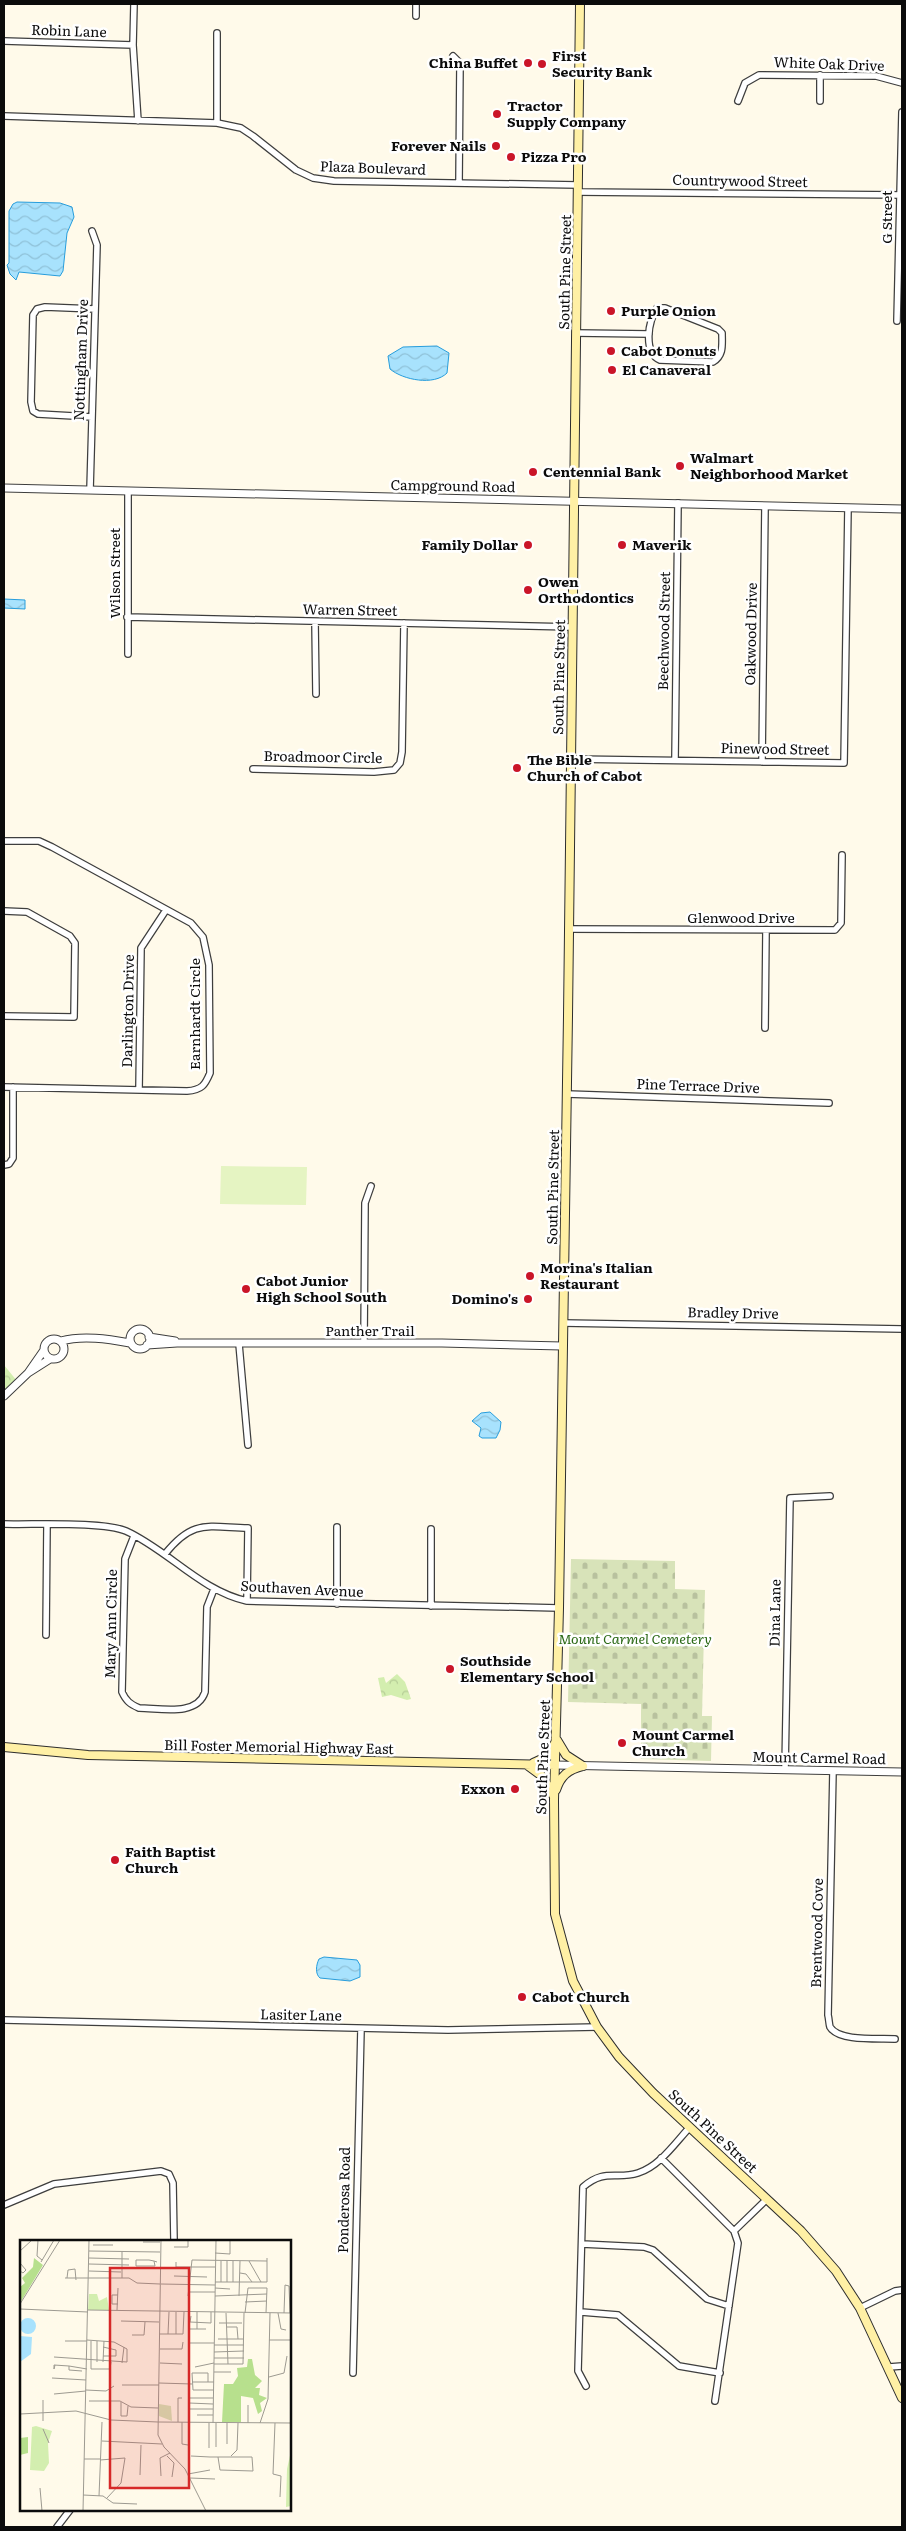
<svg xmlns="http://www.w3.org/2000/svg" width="906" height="2531" viewBox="0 0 906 2531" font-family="Literata,serif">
<defs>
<pattern id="cemetery-stones" width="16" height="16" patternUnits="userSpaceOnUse" patternTransform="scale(1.25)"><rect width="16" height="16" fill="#d8e3b9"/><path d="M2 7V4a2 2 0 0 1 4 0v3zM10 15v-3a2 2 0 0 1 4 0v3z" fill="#b8c19e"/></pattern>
<pattern id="park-crowns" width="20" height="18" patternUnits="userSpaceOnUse" patternTransform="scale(1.25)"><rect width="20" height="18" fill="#d3eeaf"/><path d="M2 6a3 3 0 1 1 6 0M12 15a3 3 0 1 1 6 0" fill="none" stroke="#b4cb95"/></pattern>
<pattern id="water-waves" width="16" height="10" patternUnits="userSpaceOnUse" patternTransform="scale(1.25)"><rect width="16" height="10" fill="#a8e2fd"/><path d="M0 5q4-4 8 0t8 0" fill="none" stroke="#8fc1d8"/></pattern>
</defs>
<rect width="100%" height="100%" fill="#fffaea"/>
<!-- cemetery -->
<path fill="url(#cemetery-stones)" d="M 571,1559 L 675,1561 L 675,1589 L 705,1590 L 702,1716 L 712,1716 L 711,1761 L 641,1759 L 641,1704 L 568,1702 Z"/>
<!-- park -->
<path fill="url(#park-crowns)" d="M 4,1365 L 17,1381 L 4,1392 Z
M 397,1674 L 405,1682 L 411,1699 L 407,1700 L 391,1695 L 382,1697 L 378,1678 L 384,1677 L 386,1683 Z"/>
<!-- pitch -->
<path fill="#e5f4c2" d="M 221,1166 L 307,1167 L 306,1205 L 220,1204 Z"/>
<!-- water -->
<path fill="url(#water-waves)" stroke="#279ddc" d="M 17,202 L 60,203 L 72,207 L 74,217 L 67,233 L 63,271 L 60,276 L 19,272 L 16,280 L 10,274 L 7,265 L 9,263 L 9,211 L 13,204 Z
M 437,346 L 449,353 L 447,373 C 434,386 403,380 390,369 L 388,356 L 403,347 Z
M 4,599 L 25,600 L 25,609 L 4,608 Z
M 490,1412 L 501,1422 L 500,1430 L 496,1438 L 482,1438 L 479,1436 L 481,1428 L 472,1421 L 481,1413 Z
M 324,1957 L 357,1960 L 360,1965 L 360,1977 L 350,1981 L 320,1978 C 315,1974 316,1965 319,1959 Z"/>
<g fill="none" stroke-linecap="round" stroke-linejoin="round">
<defs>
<path id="minor" d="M 134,4 L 133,45 L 138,121
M 416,16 L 416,4
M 217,33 L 217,123
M 4,41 L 133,45
M 453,56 L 460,63 L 459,183
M 738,101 L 745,83 L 759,75 L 876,76 L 902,83
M 820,101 L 820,75
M 4,116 L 217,123 L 241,128 L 253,136 L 296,170 L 313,178 L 334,181 L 578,185
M 578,192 L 902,195
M 657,308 L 665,308 L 718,329 L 722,333 C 722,345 724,355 713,362 L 660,360 C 643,353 648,320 657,308 Z
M 897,321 L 902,112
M 576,333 L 649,334
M 92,417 L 38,414 L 33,411 L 31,402 L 33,315 L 37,309 L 45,307 L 95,309
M 90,490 L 97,245 L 92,231
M 128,491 L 128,654
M 127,617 L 572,627
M 315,622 L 316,694
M 570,759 L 844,763 L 848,508
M 675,760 L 678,503
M 762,762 L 765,506
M 253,769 L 374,772 L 394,770 L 400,763 L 402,752 L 404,623
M 4,841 L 39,841 L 52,847 L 191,923 L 203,937 L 209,965 L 210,1073 C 205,1085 202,1090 187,1091 L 4,1087
M 4,911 L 27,912 L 70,936 L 75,943 L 74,1017 L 4,1016
M 569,929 L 835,930 L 841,923 L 842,855
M 765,1028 L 766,931
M 139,1090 L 141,948 L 166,910
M 567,1094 L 829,1103
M 4,1165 L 9,1164 L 13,1158 L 13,1087
M 563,1323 L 902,1329
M 364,1343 L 365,1203 L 371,1186
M 239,1344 L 248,1445
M 4,1524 C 31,1525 103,1521 126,1531 C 168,1550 201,1591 247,1601 L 559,1608
M 337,1527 L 337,1604
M 134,1536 L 125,1559 L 122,1692 C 126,1701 130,1704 139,1708 C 160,1708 197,1717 205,1692 L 207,1607 L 214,1589
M 165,1554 C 193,1519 207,1527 248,1528 L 247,1601
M 431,1606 L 431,1529
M 46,1635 L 47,1525
M 785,1770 L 790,1498 L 830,1496
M 833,1771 L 828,2015 C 829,2019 829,2024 830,2027 C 839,2042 879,2038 895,2039
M 4,2020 L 448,2030 L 597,2027
M 661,2158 L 734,2231 L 738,2243 L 715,2401
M 4,2205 L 54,2184 L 161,2171 L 169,2174 L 173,2183 L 174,2241
M 734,2231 L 767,2199
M 582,2244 L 644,2247 L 653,2250 L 707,2299 L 729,2306
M 860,2308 L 895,2291 L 902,2290
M 581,2312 L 618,2315 L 679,2366 L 720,2373
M 889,2367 L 902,2366
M 353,2373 L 361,2029
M 586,2386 L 578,2371 L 583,2187 C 605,2168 616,2180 638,2173 C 660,2166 675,2143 690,2127
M 57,2527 L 70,2510"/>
<path id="tertiary" d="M 4,488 L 902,509
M130 1339a10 10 0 1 1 20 0a10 10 0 1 1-20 0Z
M 149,1337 L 175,1341
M44 1349a10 10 0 1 1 20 0a10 10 0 1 1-20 0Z
M 61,1341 C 83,1335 108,1339 130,1343
M 147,1345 L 177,1343 L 442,1343 L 562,1346
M 28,1373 L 50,1359
M 4,1396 L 28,1373 L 44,1350
M 555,1765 L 902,1772"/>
<path id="secondary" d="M 580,4 L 568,1016 L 559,1608 L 554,1800 L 555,1914 L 573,1981 L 597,2027 L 619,2057 L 653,2093 L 801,2231 L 836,2271 L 860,2308 L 902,2398
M 557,1740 L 566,1755 L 583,1766
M 4,1747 L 88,1755 L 555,1765
M 533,1763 L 548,1756 L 555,1743
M 527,1765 L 542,1776 L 553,1795
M 556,1790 C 561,1775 568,1770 583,1766"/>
</defs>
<!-- minor casing -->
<use href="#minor" stroke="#3e3e3e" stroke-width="8"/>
<!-- tertiary casing -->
<use href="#tertiary" stroke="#3e3e3e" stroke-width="9"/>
<!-- secondary casing -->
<use href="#secondary" stroke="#2d2d2d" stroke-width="10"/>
<!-- minor -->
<use href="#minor" stroke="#fff" stroke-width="5.5"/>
<!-- tertiary -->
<use href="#tertiary" stroke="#fff" stroke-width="7"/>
<!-- secondary -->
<use href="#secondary" stroke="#fff0a5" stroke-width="8"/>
</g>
<!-- markers -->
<g fill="#ca1528" stroke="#fff" stroke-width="2">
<circle cx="528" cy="63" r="5"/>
<circle cx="542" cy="64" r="5"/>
<circle cx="497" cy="114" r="5"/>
<circle cx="496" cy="146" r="5"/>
<circle cx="511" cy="157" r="5"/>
<circle cx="611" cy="311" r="5"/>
<circle cx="611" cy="351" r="5"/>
<circle cx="612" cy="370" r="5"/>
<circle cx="680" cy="466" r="5"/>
<circle cx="533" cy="472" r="5"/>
<circle cx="528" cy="545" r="5"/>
<circle cx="622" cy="545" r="5"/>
<circle cx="528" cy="590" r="5"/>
<circle cx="517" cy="768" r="5"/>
<circle cx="530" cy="1276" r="5"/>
<circle cx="246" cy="1289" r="5"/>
<circle cx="528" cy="1299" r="5"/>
<circle cx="450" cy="1669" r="5"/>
<circle cx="622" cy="1743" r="5"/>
<circle cx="515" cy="1789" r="5"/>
<circle cx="115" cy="1860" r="5"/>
<circle cx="522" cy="1997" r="5"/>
</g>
<g text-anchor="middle" stroke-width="5" stroke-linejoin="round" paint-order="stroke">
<!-- street labels -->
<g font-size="14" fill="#0b0b0b" stroke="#fff">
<text transform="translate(69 31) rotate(2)" y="5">Robin Lane</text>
<text transform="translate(829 64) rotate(2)" y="5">White Oak Drive</text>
<text transform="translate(373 168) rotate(2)" y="5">Plaza Boulevard</text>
<text transform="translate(740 181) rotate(1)" y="5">Countrywood Street</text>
<text transform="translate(887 217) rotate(-90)" y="5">G Street</text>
<text transform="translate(565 272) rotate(-89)" y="5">South Pine Street</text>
<text transform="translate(81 360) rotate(-88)" y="5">Nottingham Drive</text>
<text transform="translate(453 486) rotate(1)" y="5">Campground Road</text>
<text transform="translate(115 573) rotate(-90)" y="5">Wilson Street</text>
<text transform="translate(350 610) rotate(1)" y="5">Warren Street</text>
<text transform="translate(664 631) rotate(-89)" y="5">Beechwood Street</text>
<text transform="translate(751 634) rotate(-89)" y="5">Oakwood Drive</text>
<text transform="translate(559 677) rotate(-89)" y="5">South Pine Street</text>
<text transform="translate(775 749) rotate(1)" y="5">Pinewood Street</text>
<text transform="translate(323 757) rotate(1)" y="5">Broadmoor Circle</text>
<text x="741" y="923">Glenwood Drive</text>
<text transform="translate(128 1011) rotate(-89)" y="5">Darlington Drive</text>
<text transform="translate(195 1014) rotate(-90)" y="5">Earnhardt Circle</text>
<text transform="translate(698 1086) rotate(2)" y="5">Pine Terrace Drive</text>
<text transform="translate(553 1187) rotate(-89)" y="5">South Pine Street</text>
<text transform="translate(733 1313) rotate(1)" y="5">Bradley Drive</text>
<text x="370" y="1336">Panther Trail</text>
<text transform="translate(302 1589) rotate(3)" y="5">Southaven Avenue</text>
<text transform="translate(775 1613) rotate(-89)" y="5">Dina Lane</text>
<text transform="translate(111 1624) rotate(-89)" y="5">Mary Ann Circle</text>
<text transform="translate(279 1747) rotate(1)" y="5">Bill Foster Memorial Highway East</text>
<text transform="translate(543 1757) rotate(-88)" y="5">South Pine Street</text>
<text transform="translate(819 1758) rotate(1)" y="5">Mount Carmel Road</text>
<text transform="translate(817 1933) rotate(-89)" y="5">Brentwood Cove</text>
<text transform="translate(301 2015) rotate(1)" y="5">Lasiter Lane</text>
<text transform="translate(713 2131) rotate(43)" y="5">South Pine Street</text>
<text transform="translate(344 2200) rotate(-89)" y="5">Ponderosa Road</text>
</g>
<!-- poi labels -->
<g font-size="14" font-weight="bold" fill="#0b0b0b" stroke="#fff" text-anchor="start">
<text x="552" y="61">First<tspan x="552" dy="16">Security Bank</tspan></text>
<text x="518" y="68" text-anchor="end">China Buffet</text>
<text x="507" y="111">Tractor<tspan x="507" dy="16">Supply Company</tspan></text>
<text x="486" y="151" text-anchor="end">Forever Nails</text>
<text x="521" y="162">Pizza Pro</text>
<text x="621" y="316">Purple Onion</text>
<text x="621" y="356">Cabot Donuts</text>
<text x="622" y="375">El Canaveral</text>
<text x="690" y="463">Walmart<tspan x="690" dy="16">Neighborhood Market</tspan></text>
<text x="543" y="477">Centennial Bank</text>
<text x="518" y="550" text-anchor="end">Family Dollar</text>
<text x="632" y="550">Maverik</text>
<text x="538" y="587">Owen<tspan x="538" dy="16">Orthodontics</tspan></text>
<text x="527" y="765">The Bible<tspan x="527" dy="16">Church of Cabot</tspan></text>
<text x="540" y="1273">Morina's Italian<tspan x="540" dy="16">Restaurant</tspan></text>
<text x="256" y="1286">Cabot Junior<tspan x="256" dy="16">High School South</tspan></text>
<text x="518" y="1304" text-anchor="end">Domino's</text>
<text x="460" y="1666">Southside<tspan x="460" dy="16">Elementary School</tspan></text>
<text x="632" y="1740">Mount Carmel<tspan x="632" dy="16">Church</tspan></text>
<text x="505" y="1794" text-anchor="end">Exxon</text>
<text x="125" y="1857">Faith Baptist<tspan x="125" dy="16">Church</tspan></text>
<text x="532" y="2002">Cabot Church</text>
</g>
<!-- park labels -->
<g font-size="14" font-style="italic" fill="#2b6916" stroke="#fff">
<text x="635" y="1644">Mount Carmel Cemetery</text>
</g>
</g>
<!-- overview -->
<g transform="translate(20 2240)">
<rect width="271" height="271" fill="#fffaea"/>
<path d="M 271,211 L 271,266 L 266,267 L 267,229 Z" fill="#d3eeaf"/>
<path d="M 14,18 L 23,25 L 0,63 L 0,47 L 5,43 L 2,38 L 13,27 ZM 228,119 L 232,119 L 235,135 L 242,141 L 235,148 L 240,148 L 239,155 L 247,158 L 240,163 L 242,171 L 238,174 L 233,158 L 221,156 L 221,182 L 202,182 L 204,144 L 213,144 L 218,136 L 217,128 L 227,127 ZM 8,197 L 8,213 L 0,215 L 0,198 Z" fill="#b7e08d"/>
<path d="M 139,164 L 151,166 L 152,181 L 139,176 Z" fill="#d8e3b9"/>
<path d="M 69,54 L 77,54 L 79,61 L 87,57 L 89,70 L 68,70 ZM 16,186 L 32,191 L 28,203 L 29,223 L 24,231 L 10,230 L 12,187 Z" fill="#d3eeaf"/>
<path d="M0 86a8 8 0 1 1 16 0a8 8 0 1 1-16 0ZM 0,96 L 12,97 L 11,114 L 0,122 Z" fill="#a8e2fd"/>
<path fill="none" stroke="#9d9a91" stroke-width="1" d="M 18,0 L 17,16 L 22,20M 141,0 L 138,195 L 144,207 L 165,229 L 186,271M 123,2 L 140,2M 73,5 L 93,5M 154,7 L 168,7 L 168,0M 0,11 L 12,0M 69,11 L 140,12M 195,13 L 210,14 L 210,0M 69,18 L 109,19M 134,21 L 135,26 L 116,26 L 116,20 L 129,20 L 134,21 L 137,22M 229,21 L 241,42M 21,22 L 34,0M 156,22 L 156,27 L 195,27M 0,23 L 6,30 L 3,33 L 0,31M 69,24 L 109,25M 69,31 L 101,32M 220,33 L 226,34 L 232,42M 154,36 L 187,37M 45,38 L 109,38 L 117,43 L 140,44M 47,38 L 48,30 L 55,29 L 56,40M 102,38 L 102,12M 195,42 L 247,42 L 247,18M 201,42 L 201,21M 207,42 L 207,21M 213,42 L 213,21M 141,44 L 195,45M 195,48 L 210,49M 168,52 L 195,52M 168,56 L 172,20 L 247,21M 195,56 L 247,54M 219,56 L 220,21M 225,62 L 247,61M 0,64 L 40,0M 98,64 L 92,64 L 92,55 L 98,55M 0,69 L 68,72M 68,70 L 272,73M 97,70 L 98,48M 206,73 L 208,124M 225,73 L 228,48 L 247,48 L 246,73M 258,73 L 261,89 L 266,90M 264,73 L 265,45 L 269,46 L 270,73M 171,76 L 170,82 L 191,83 L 191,72M 101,81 L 139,82M 199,83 L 222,83M 207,87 L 217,87 L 218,99M 169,89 L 186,89M 177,89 L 177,72M 139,94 L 163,94 L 164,72M 148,94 L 149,72M 156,94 L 156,72M 112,95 L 124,95 L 125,82M 198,99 L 224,99M 249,100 L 272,100M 45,101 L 67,101M 71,101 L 71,129 L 90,129 L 91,122M 170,103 L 194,103M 194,105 L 224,105M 83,107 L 96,110 L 96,116 L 83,116M 140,109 L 162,109 L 163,102M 194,112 L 224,111M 34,117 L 107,122 L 107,109 L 94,102 L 67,100M 194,118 L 224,118M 77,122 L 77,101M 83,122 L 84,101M 102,123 L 104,107M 140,123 L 162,124M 194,124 L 223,124 L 224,73M 35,125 L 34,129 L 34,125 L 49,126 L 67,129M 49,126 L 49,130 L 62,131M 175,127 L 194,123M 194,132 L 211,132M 249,137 L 264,133 L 267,116M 32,138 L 66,140M 172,142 L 194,142M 188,142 L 188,133 L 172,133 L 173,150 L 194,150M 139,143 L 172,144M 102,145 L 139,145M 66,150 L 86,151 L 94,146M 34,154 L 66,151M 69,161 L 100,161 L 111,167 L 138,168M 101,162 L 101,176 L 107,176 L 108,166M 169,163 L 193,164M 228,165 L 228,183M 169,169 L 193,169M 0,174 L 56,171 L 91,180 L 138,182M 169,174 L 169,158 L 193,158M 177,175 L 193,175M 23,181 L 23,160M 138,182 L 272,183M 158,182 L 158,158 L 162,158M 162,182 L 162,204 L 168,205M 193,183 L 196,0M 240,183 L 248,159 L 250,73M 255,183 L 253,234 L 261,236 L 260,257M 23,189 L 29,203M 82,201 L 142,204M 207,204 L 207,183M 196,207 L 196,183M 189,208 L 189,183M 147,216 L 154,223 L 152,237M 171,216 L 190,217 L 232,217 L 233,231 L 200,230 L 198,217M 211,216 L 217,210 L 218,183M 64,219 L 80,219M 80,220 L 105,218 L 101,243 L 87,258M 168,234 L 190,230M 120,235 L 121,205M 141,236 L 140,218 L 150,213M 170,238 L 195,239M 20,248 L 22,271M 63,255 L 83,256 L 93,263 L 117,264M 79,256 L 82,182M 63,271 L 69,0"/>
<path fill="#d62828" fill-opacity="0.15" stroke="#d62828" stroke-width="2.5" d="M 90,28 L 169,28 L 169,248 L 90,248 Z"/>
<rect width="271" height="271" fill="none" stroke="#0b0b0b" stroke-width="2.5"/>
</g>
<!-- border -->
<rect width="906" height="2531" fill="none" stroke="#0b0b0b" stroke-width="10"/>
</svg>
